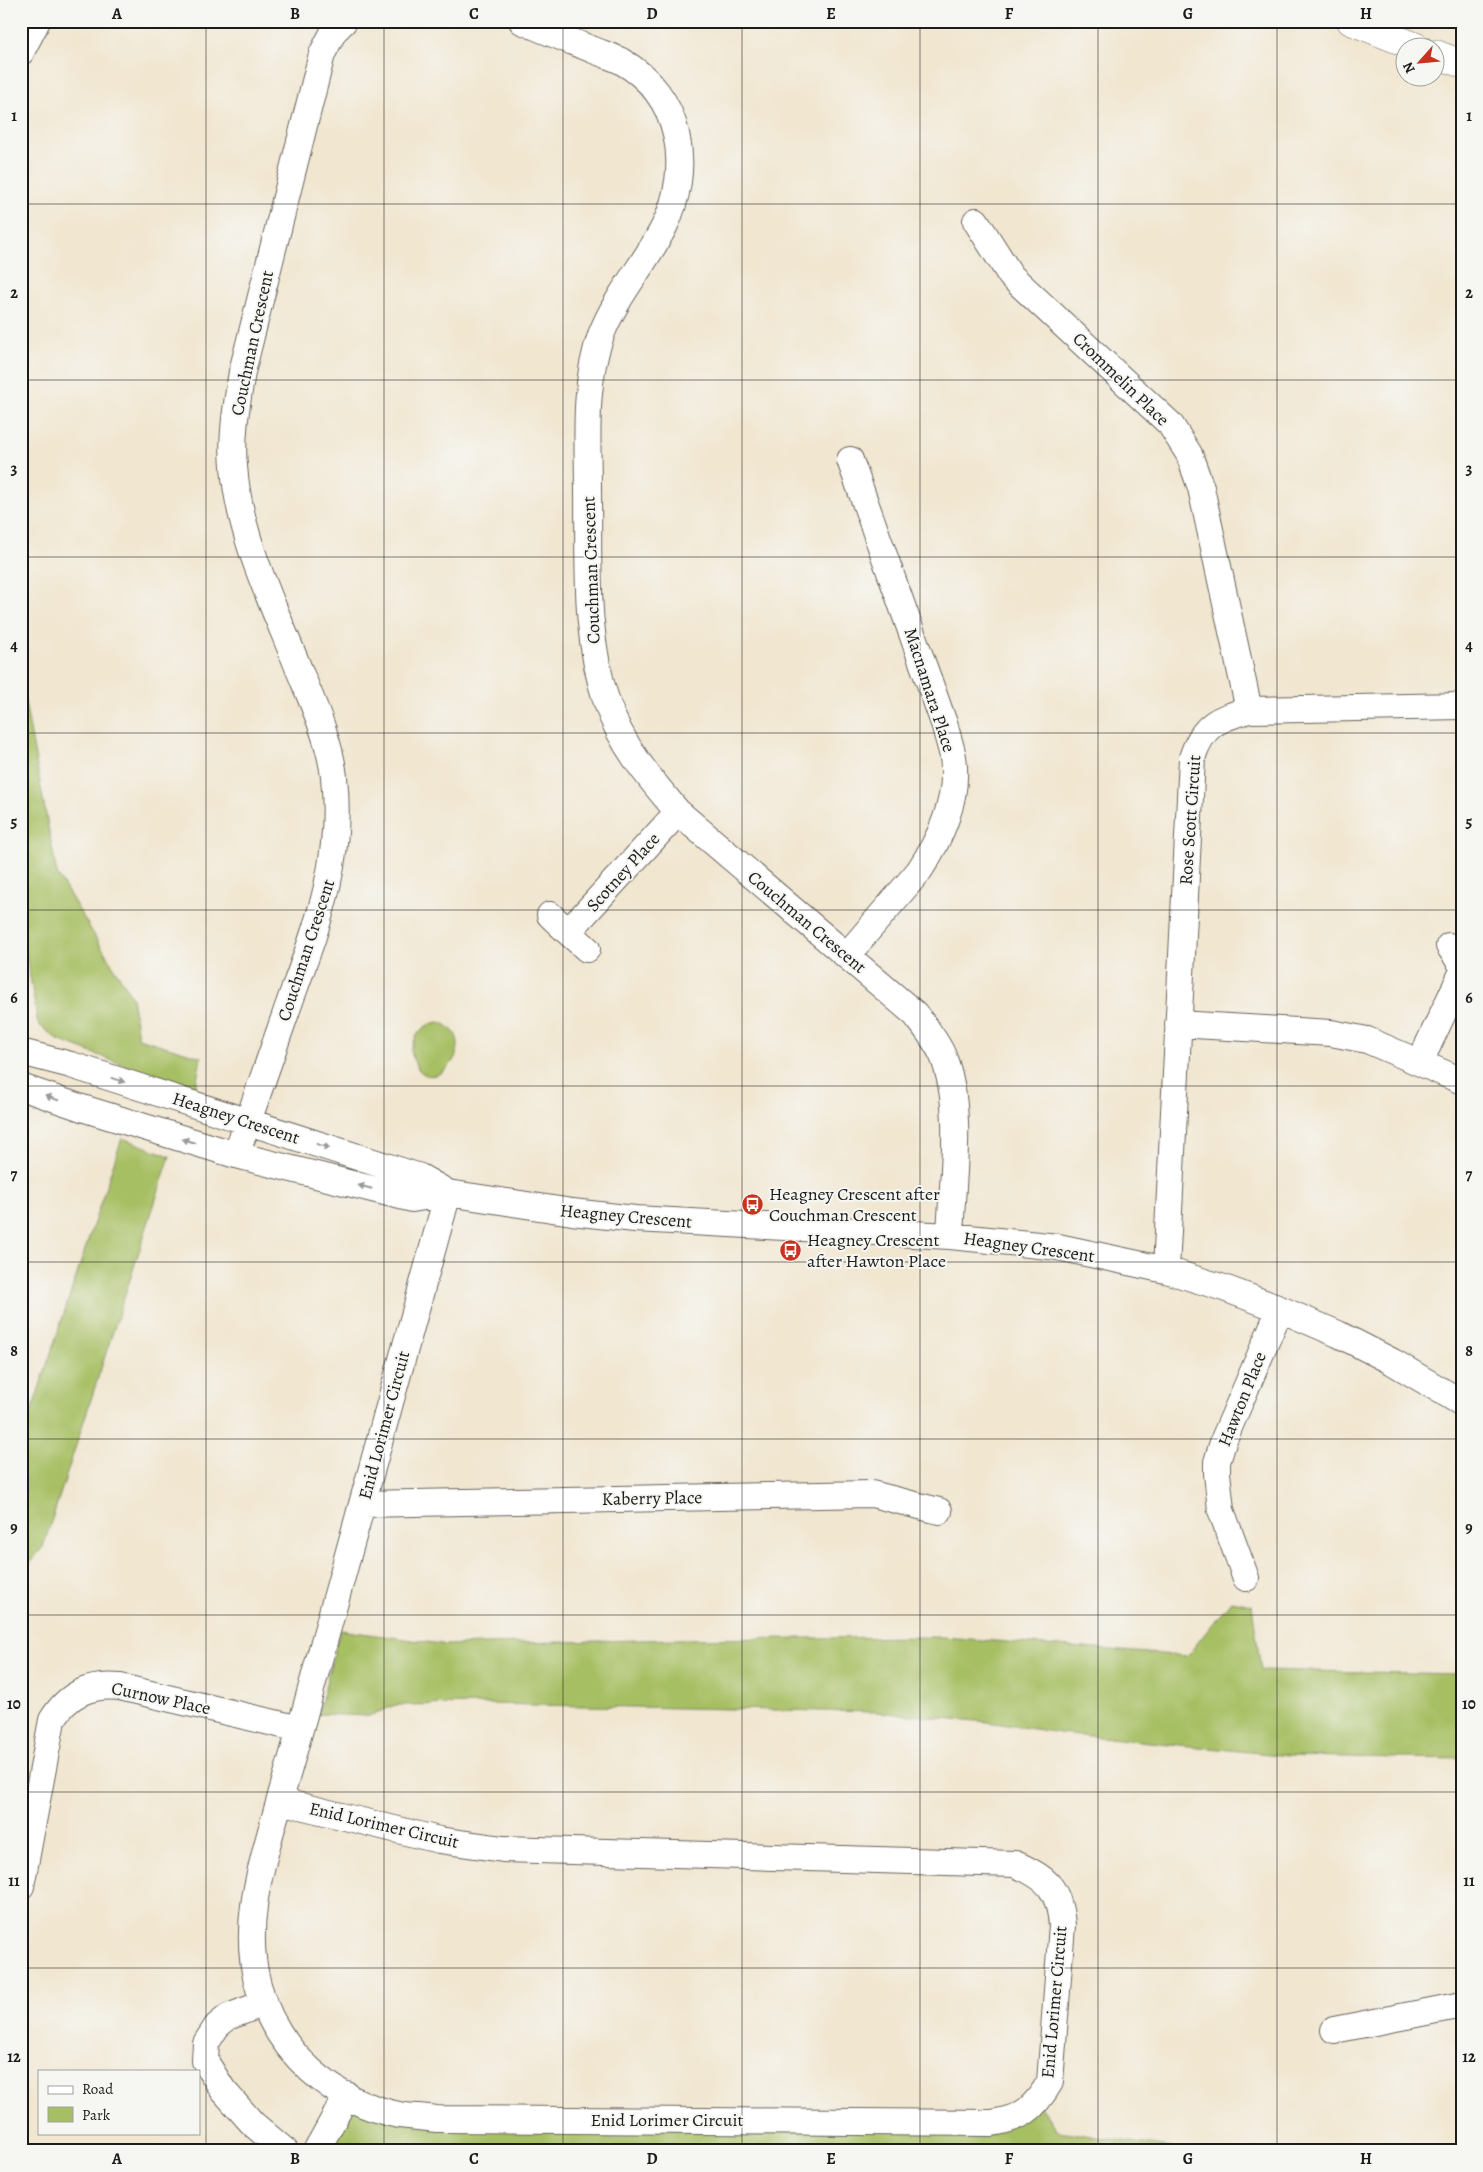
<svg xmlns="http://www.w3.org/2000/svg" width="1483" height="2172" viewBox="0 0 1483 2172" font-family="Alegreya,serif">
<rect width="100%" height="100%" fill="#f6f6f2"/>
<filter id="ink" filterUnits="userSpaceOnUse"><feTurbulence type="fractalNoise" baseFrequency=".02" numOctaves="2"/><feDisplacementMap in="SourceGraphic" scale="10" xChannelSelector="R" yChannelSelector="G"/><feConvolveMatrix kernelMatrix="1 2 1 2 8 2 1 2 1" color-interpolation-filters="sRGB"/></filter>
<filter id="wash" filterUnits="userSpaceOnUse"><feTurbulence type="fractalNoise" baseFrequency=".0096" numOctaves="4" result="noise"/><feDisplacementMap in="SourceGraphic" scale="20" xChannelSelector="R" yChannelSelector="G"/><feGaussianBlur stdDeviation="1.12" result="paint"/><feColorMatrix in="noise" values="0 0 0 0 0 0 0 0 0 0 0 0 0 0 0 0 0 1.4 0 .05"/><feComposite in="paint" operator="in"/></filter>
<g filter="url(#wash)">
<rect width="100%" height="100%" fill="#f1e6d0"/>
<!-- green -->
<path fill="#a7bf64" stroke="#626e40" d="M 21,681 L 57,874 L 132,997 L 138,1038 L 201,1057 L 195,1092 L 58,1040 L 38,1024 L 21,924 Z
M 439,1022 C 491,1040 421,1115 411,1049 C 416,1034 422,1024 439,1022 Z
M 122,1138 L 170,1156 L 43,1547 L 21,1573 L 21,1443 Z
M 1231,1601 L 1252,1605 L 1261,1670 L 1462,1674 L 1462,1759 L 1289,1756 L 1060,1733 L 988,1722 L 874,1712 L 488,1704 L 395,1705 L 369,1716 L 318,1714 L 340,1630 L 448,1645 L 675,1639 L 943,1637 L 1187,1656 Z
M 347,2095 L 398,2114 L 992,2123 L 1037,2103 L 1059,2131 L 1189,2151 L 317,2151 Z"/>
</g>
<g filter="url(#ink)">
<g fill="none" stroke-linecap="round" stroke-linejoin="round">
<defs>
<path id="minor" d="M 522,21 C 545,31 568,40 591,49 C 600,53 611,56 621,61 C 682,95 693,168 664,227 C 645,264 616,296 601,335 C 583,385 588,440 588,492 C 589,563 584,635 607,703 C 621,745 650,779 678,812 L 915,1014 C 925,1027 936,1040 943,1056 C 964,1108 952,1180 950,1236
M 21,52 L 37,21
M 976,221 L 1011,276 L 1170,424 L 1189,454 L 1201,488 L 1249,710
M 550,915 L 568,932 L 678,812
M 568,932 L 587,949
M 1449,946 L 1462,965
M 847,955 L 919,871 C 941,838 959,797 953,757 C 951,746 947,736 945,726 L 850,460
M 1178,1024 L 1331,1033 L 1367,1040 L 1462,1081
M 21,1052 L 71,1065 L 420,1177 L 448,1193
M 1420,1062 L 1462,973
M 21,1087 L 82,1108 L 236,1155 L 412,1199 L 448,1193 L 572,1212 L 635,1219 L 950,1236 L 1058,1247 L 1166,1270 L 1224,1288 L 1280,1309 L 1338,1334 L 1393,1362 L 1462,1403
M 236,1155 C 254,1105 271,1055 289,1004 C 317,926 343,863 334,777 C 330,741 314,706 300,672 C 274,606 239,538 234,466 C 231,435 237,403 242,372 L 322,54 L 334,31 L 344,21
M 1166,1270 L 1192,758 C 1203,724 1217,719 1249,710 L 1462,706
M 362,1504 L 872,1494 L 939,1511
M 1246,1578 L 1221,1510 L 1217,1473 L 1217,1462 L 1224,1439 L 1280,1309
M 280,1801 L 439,1840 L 503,1849 L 1015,1864 C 1048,1878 1059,1889 1062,1925 L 1050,2082 C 1034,2109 1023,2118 992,2123 L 436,2119 C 424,2117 411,2117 399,2115 C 332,2102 276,2051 258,1985 C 240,1920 265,1855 282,1792 C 296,1745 309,1697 322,1649 C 364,1497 406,1345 448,1193
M 21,1886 L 52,1720 C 68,1694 89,1684 120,1687 L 300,1729
M 264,2003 L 228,2017 L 217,2026 L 206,2043 L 205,2061 L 223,2090 L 253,2124 L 285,2151
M 1334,2030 L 1462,2005
M 316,2151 L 347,2095"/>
<path id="highway" d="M 1351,21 L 1419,48
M 1436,54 L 1462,64"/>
</defs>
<!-- minor casing -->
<use href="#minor" stroke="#67635b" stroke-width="28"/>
<!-- highway casing -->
<use href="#highway" stroke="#67635b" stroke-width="29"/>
<!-- minor -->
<use href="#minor" stroke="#fff" stroke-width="26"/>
<!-- highway -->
<use href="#highway" stroke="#fff" stroke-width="28"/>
</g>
<!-- one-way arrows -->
<defs><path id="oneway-solid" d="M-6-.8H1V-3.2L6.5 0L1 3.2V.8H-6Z" transform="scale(1.25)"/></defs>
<g fill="#999">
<use href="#oneway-solid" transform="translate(118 1080) rotate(18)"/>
<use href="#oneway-solid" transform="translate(52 1098) rotate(-161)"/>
<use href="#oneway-solid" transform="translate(189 1141) rotate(-163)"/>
<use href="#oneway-solid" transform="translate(323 1146) rotate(18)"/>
<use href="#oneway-solid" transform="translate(365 1187) rotate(-166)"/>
</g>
</g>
<!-- grid -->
<path fill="none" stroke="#1c1c1c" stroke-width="1" stroke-opacity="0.55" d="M 206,21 L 206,2151M 384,21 L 384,2151M 563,21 L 563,2151M 742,21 L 742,2151M 920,21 L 920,2151M 1098,21 L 1098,2151M 1277,21 L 1277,2151M 21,204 L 1462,204M 21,380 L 1462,380M 21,557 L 1462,557M 21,733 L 1462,733M 21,910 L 1462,910M 21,1086 L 1462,1086M 21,1262 L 1462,1262M 21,1439 L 1462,1439M 21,1615 L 1462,1615M 21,1792 L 1462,1792M 21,1968 L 1462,1968"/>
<!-- icons -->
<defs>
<symbol id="bus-disc" viewBox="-11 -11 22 22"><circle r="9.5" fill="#c8321e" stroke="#f6f6f2"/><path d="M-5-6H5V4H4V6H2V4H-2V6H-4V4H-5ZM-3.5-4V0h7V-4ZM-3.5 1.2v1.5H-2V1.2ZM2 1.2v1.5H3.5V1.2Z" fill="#fff"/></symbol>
</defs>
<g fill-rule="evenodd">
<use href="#bus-disc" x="740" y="1192" width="25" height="25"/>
<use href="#bus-disc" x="778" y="1238" width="25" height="25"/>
</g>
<g text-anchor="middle" stroke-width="4" stroke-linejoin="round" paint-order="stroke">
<!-- street labels -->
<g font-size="18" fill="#1c1c1c" stroke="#f6f6f2">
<text transform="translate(252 343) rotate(-78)" y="6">Couchman Crescent</text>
<text transform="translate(1121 379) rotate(44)" y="6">Crommelin Place</text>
<text transform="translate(591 570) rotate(-92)" y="6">Couchman Crescent</text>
<text transform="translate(930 690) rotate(72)" y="6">Macnamara Place</text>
<text transform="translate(1190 820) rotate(-86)" y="6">Rose Scott Circuit</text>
<text transform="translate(623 872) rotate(-48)" y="6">Scotney Place</text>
<text transform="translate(807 922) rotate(40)" y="6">Couchman Crescent</text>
<text transform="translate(306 950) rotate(-72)" y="6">Couchman Crescent</text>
<text transform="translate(236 1118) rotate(18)" y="6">Heagney Crescent</text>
<text transform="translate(626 1216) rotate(5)" y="6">Heagney Crescent</text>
<text transform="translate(1029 1247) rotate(8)" y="6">Heagney Crescent</text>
<text transform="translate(1242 1399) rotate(-68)" y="6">Hawton Place</text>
<text transform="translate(384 1425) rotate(-75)" y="6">Enid Lorimer Circuit</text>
<text transform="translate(652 1498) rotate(-1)" y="6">Kaberry Place</text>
<text transform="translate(161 1698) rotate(12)" y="6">Curnow Place</text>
<text transform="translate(384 1825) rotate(13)" y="6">Enid Lorimer Circuit</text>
<text transform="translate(1054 2002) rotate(-85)" y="6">Enid Lorimer Circuit</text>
<text x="667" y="2126">Enid Lorimer Circuit</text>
</g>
<!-- poi labels -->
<g font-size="18" fill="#1c1c1c" stroke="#f6f6f2" text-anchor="start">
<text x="769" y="1200">Heagney Crescent after<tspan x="769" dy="21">Couchman Crescent</tspan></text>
<text x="807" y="1246">Heagney Crescent<tspan x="807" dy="21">after Hawton Place</tspan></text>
</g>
</g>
<!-- margin -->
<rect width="1483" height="2172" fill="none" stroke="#f6f6f2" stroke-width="55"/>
<!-- legend -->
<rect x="38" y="2070" width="162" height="65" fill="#f6f6f2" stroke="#9f9f9c"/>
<rect x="48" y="2086" width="25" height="8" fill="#ffffff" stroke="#9f9f9c"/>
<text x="82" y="2094" font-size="15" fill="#1c1c1c">Road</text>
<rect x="48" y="2107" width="25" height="15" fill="#a7bf64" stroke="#9f9f9c"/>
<text x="82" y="2120" font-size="15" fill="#1c1c1c">Park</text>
<!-- north arrow -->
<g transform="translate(1420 62) rotate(243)"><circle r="24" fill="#f6f6f2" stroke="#9f9f9c"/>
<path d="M0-4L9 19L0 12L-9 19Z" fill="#c8321e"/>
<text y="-8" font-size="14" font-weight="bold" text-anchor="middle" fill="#1c1c1c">N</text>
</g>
<rect x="28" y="28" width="1428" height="2116" fill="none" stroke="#1c1c1c" stroke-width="2"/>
<g font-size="16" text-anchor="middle" font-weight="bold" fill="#1c1c1c">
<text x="117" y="19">A</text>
<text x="295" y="19">B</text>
<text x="474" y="19">C</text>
<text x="652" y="19">D</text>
<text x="831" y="19">E</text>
<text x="1009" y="19">F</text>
<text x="1188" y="19">G</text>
<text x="1366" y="19">H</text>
<text x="14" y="121">1</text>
<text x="1469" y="121">1</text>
<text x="14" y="298">2</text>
<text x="1469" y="298">2</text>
<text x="14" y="474">3</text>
<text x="1469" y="474">3</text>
<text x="14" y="651">4</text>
<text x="1469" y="651">4</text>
<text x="14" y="827">5</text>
<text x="1469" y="827">5</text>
<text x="14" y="1003">6</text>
<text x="1469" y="1003">6</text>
<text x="14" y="1180">7</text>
<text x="1469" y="1180">7</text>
<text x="14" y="1356">8</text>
<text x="1469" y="1356">8</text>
<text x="14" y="1533">9</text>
<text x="1469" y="1533">9</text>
<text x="14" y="1709">10</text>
<text x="1469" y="1709">10</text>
<text x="14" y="1886">11</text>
<text x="1469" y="1886">11</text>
<text x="14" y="2062">12</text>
<text x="1469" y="2062">12</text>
<text x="117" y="2164">A</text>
<text x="295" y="2164">B</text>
<text x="474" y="2164">C</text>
<text x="652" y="2164">D</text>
<text x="831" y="2164">E</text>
<text x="1009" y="2164">F</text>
<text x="1188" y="2164">G</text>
<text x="1366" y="2164">H</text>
</g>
</svg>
